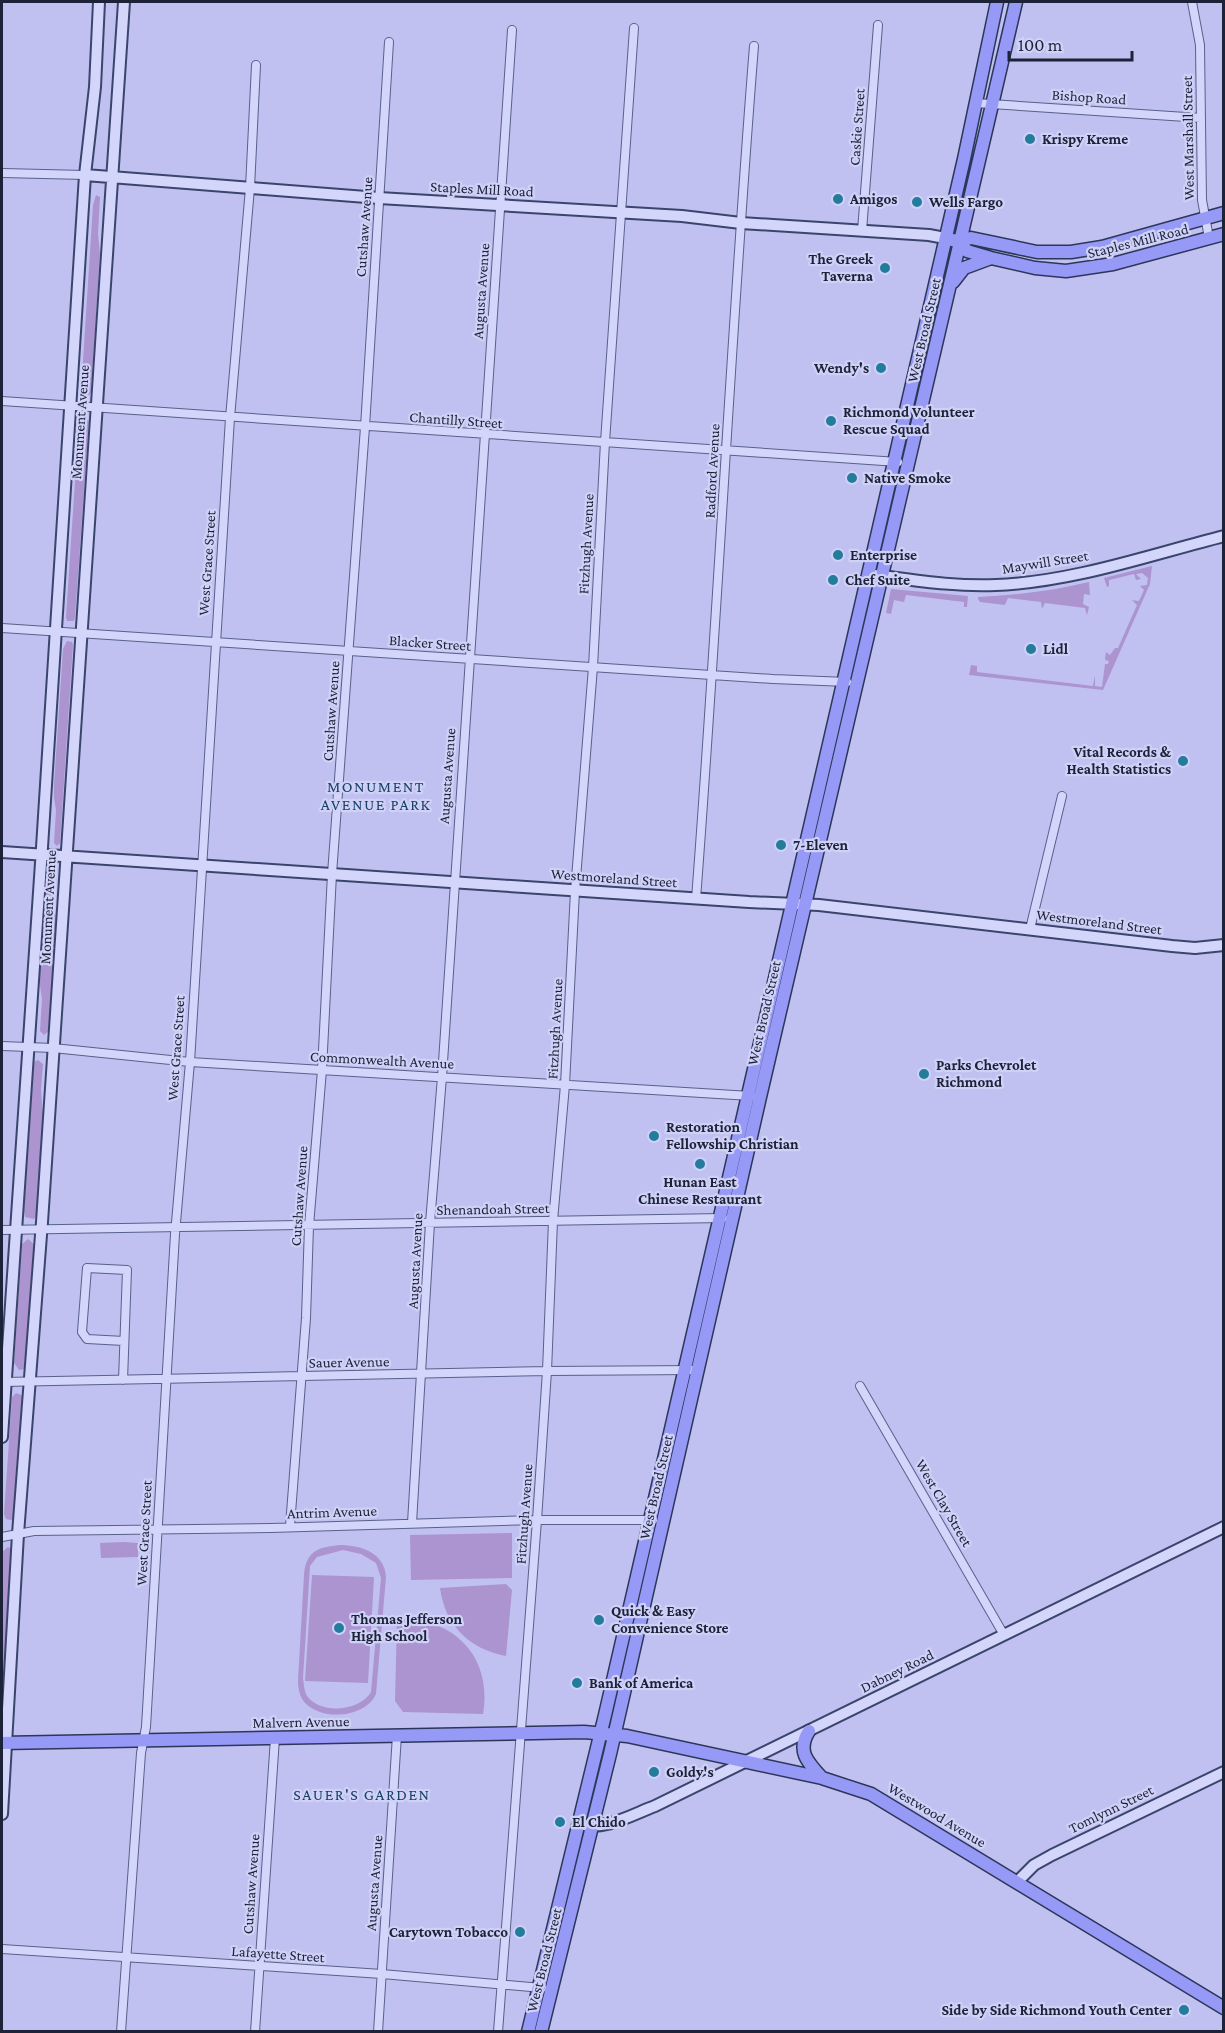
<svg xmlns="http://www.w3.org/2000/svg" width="1225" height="2033" viewBox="0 0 1225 2033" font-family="'Crimson Pro',serif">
<rect width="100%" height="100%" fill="#c0c1f0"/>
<!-- green -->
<path fill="#ab94cf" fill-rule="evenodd" d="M 96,195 L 100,197 L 98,234 L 100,254 L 91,393 L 86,397 L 81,392 L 93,205 Z
M 83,417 L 89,421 L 75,617 L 74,621 L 67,621 L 66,617 L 79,421 Z
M 1152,566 L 1150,584 L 1103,690 L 969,675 L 971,665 L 977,666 L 977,672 L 1093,686 L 1095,675 L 1095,686 L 1102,687 L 1105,664 L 1108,664 L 1109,661 L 1105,660 L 1106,652 L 1110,655 L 1115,648 L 1118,648 L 1137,605 L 1132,600 L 1139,601 L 1144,590 L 1140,586 L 1147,585 L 1148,578 L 1142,573 L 1136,574 L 1141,579 L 1136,580 L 1134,574 L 1109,580 L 1109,586 L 1107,587 L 1104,578 Z
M 1089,582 L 1090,595 L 1084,594 L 1083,604 L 1089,607 L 1087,615 L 1085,608 L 1045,603 L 1042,609 L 1041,602 L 1008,598 L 1005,605 L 980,602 L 978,599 L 978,597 C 1016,595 1052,591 1089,582 Z
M 891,589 L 968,596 L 967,607 L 964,607 L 964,602 L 906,595 L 904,602 L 894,600 L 891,614 L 886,613 Z
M 67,641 L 72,642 L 73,645 L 60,843 L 57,846 L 54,843 L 56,810 L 54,798 L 54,785 L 63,649 Z
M 51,865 L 55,869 L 53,902 L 57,921 L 49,1031 L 44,1035 L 40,1031 L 42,999 L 39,979 L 47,867 Z
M 38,1060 L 43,1064 L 41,1090 L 43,1115 L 38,1213 L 34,1219 L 25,1217 L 24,1211 L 34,1062 Z
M 28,1239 L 35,1245 L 27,1363 L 25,1369 L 19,1370 L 14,1363 L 22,1244 Z
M 16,1393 L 24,1396 L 16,1517 L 11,1520 L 6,1519 L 4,1514 L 12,1397 Z
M 512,1533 L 512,1578 L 411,1580 L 410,1535 Z
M 124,1542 L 138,1543 L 138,1557 L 101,1558 L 100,1543 Z
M 340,1545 C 361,1545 385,1553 386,1577 L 376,1694 C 365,1719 317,1722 302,1699 C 299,1693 298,1687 298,1680 L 304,1575 C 306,1551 318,1547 340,1545 ZM 343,1550 L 361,1554 L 376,1563 L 381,1578 L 371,1692 C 360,1711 321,1715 307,1696 C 304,1691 304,1684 303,1678 L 310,1566 L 317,1557 Z
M 8,1547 L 13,1550 L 2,1727 L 2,1552 Z
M 312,1575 L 374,1577 L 368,1683 L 305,1681 Z
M 506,1584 L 512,1590 L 506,1656 C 469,1649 445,1625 440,1588 Z
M 407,1619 C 460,1622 492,1662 483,1714 L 403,1712 L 395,1701 L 397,1620 Z"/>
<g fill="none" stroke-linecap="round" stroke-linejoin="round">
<defs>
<path id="street" d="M 1192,2 L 1200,45 L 1202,200 L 1209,238
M 975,103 L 1201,118
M 2,173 L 85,175
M 862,231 L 878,25
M 2,401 L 898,462
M 2,628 L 773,679 L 847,682
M 696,899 C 718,614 731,330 754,46
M 1030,929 L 1062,796
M 2,1046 L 53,1048 L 190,1062 L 751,1096
M 2,1230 L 723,1218
M 123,1380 L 127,1270 L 87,1268 L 82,1332 L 87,1339 L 124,1341
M 3,1382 L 547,1371 L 698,1370
M 860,1386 L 1004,1635
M 412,1523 L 430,1223 L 442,1077 L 512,30
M 290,1526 L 306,1318 L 309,1226 L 322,1070 L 332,874 L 365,427 L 389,42
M 2,1537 L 34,1531 L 271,1528 L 537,1520 L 653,1520
M 2,1949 L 382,1974 L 542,1988
M 121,2032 L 141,1753 L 146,1727 L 175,1234 L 190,1062 L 230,418 L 250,188 L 256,65
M 255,2032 L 275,1738
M 378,2032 L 397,1735
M 498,2032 L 537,1520 L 547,1371 L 553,1221 L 565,1085 L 575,891 L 593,667 L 605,442 L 634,28"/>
<path id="secondary" d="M 85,175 L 379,198 L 682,216 L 741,223 L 929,235 L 945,238
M 874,575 C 914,580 955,587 996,585 C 1073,582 1149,555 1224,536
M 2,852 L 749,902 L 819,905 L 1172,946 L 1195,948 L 1224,945
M 2,1437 L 41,863 L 85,175 L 95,87 L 99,2
M 2,1814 L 18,1534 L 42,1222 L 124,2
M 579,1824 C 605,1831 631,1815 655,1806 L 1224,1527
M 1017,1882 L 1034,1865 L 1052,1855 L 1224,1772"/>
<path id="primary" d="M 952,240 L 959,241 L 971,238 L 1037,252 L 1071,252 L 1102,247 L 1224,213
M 959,241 L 967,251 L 991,258 L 1035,268 L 1066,271 L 1113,264 L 1224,234
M 953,282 L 964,268 L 991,258
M 809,1731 C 796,1751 808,1763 822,1778
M 2,1743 L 584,1732 L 627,1736 L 822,1778 L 871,1794 L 1224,2008
M 528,2032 L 605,1715 L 964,159 L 997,2
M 541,2032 L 610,1754 L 760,1097 L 1016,2"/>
</defs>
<!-- street casing -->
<use href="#street" stroke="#57618a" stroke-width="10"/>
<!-- secondary casing -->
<use href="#secondary" stroke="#3a456c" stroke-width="14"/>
<!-- primary casing -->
<use href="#primary" stroke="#2c3758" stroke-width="15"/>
<!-- street -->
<use href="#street" stroke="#d4d5fa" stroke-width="8"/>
<!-- secondary -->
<use href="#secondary" stroke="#d4d5fa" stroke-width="10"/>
<!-- primary -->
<use href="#primary" stroke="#9699f6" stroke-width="12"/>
</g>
<!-- markers -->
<g fill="#247c9c" stroke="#d0d1f7" stroke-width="2">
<circle cx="1030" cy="139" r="6"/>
<circle cx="838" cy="199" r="6"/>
<circle cx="917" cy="202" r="6"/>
<circle cx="885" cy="268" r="6"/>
<circle cx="881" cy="368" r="6"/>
<circle cx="831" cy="421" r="6"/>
<circle cx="852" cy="478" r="6"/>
<circle cx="838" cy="555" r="6"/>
<circle cx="833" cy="580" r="6"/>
<circle cx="1031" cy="649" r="6"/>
<circle cx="1183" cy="761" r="6"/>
<circle cx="781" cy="845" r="6"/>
<circle cx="924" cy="1074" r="6"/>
<circle cx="654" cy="1136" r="6"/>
<circle cx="700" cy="1164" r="6"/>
<circle cx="599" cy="1620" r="6"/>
<circle cx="339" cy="1628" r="6"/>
<circle cx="577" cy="1683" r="6"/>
<circle cx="654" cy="1772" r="6"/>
<circle cx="560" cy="1822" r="6"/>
<circle cx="520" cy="1932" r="6"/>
<circle cx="1184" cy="2010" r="6"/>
</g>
<g text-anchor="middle" stroke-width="4.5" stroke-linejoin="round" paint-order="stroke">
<!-- street labels -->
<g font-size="15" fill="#1c2339" stroke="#d0d1f7">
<text transform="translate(1089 97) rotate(4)" y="5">Bishop Road</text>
<text transform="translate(857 127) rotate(-86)" y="5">Caskie Street</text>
<text transform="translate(1188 138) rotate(-91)" y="5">West Marshall Street</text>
<text transform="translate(482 189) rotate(3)" y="5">Staples Mill Road</text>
<text transform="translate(364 227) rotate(-86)" y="5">Cutshaw Avenue</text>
<text transform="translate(1138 241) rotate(-14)" y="5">Staples Mill Road</text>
<text transform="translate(481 291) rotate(-86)" y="5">Augusta Avenue</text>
<text transform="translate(924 330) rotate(-77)" y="5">West Broad Street</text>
<text transform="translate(456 420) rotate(4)" y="5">Chantilly Street</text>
<text transform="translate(80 422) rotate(-86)" y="5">Monument Avenue</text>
<text transform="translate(712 471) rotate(-87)" y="5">Radford Avenue</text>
<text transform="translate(586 544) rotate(-87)" y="5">Fitzhugh Avenue</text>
<text transform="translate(1045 562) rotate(-9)" y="5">Maywill Street</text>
<text transform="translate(207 563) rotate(-86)" y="5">West Grace Street</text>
<text transform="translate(430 643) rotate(4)" y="5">Blacker Street</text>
<text transform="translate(331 711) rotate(-86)" y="5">Cutshaw Avenue</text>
<text transform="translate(447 776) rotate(-86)" y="5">Augusta Avenue</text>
<text transform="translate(614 878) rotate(4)" y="5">Westmoreland Street</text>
<text transform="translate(48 907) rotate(-87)" y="5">Monument Avenue</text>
<text transform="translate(1099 922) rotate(7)" y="5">Westmoreland Street</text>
<text transform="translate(764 1013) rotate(-77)" y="5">West Broad Street</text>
<text transform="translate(555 1029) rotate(-87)" y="5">Fitzhugh Avenue</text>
<text transform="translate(176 1048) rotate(-86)" y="5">West Grace Street</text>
<text transform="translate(382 1060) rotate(3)" y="5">Commonwealth Avenue</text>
<text transform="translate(299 1196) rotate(-86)" y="5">Cutshaw Avenue</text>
<text transform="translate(493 1209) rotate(-1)" y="5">Shenandoah Street</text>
<text transform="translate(415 1261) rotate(-87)" y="5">Augusta Avenue</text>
<text transform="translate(349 1362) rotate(-1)" y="5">Sauer Avenue</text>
<text transform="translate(656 1487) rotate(-77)" y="5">West Broad Street</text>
<text transform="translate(944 1503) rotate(60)" y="5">West Clay Street</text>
<text transform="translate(332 1512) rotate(-2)" y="5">Antrim Avenue</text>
<text transform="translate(524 1514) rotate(-86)" y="5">Fitzhugh Avenue</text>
<text transform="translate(144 1533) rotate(-87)" y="5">West Grace Street</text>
<text transform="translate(897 1671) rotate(-26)" y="5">Dabney Road</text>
<text transform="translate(301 1722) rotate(-1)" y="5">Malvern Avenue</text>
<text transform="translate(1111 1809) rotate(-26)" y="5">Tomlynn Street</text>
<text transform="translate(937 1815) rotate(31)" y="5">Westwood Avenue</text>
<text transform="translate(374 1883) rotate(-86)" y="5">Augusta Avenue</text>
<text transform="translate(251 1884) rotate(-86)" y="5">Cutshaw Avenue</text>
<text transform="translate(278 1954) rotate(4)" y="5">Lafayette Street</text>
<text transform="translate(544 1960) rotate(-76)" y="5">West Broad Street</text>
</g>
<!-- poi labels -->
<g font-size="15" font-weight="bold" fill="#1c2339" stroke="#d0d1f7" text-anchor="start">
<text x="1042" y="144">Krispy Kreme</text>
<text x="850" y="204">Amigos</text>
<text x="929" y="207">Wells Fargo</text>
<text x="873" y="264" text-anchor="end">The Greek<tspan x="873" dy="17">Taverna</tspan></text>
<text x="869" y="373" text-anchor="end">Wendy's</text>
<text x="843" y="417">Richmond Volunteer<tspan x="843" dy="17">Rescue Squad</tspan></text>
<text x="864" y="483">Native Smoke</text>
<text x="850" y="560">Enterprise</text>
<text x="845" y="585">Chef Suite</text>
<text x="1043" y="654">Lidl</text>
<text x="1171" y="757" text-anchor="end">Vital Records &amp;<tspan x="1171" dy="17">Health Statistics</tspan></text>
<text x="793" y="850">7-Eleven</text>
<text x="936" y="1070">Parks Chevrolet<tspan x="936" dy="17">Richmond</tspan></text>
<text x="666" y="1132">Restoration<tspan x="666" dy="17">Fellowship Christian</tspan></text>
<text x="700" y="1187" text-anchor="middle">Hunan East<tspan x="700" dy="17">Chinese Restaurant</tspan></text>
<text x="611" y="1616">Quick &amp; Easy<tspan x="611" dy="17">Convenience Store</tspan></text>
<text x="351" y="1624">Thomas Jefferson<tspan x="351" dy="17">High School</tspan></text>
<text x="589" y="1688">Bank of America</text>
<text x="666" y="1777">Goldy's</text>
<text x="572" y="1827">El Chido</text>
<text x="508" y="1937" text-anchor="end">Carytown Tobacco</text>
<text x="1172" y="2015" text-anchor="end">Side by Side Richmond Youth Center</text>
</g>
<!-- neighbourhood labels -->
<g font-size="16" letter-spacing="1.5" fill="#194268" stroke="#d0d1f7">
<text x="376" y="792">MONUMENT<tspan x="376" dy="18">AVENUE PARK</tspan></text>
<text x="362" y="1800">SAUER'S GARDEN</text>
</g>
</g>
<!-- border -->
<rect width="1225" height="2033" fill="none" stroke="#1c2339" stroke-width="6"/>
<!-- scale -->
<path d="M1009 51v9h123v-9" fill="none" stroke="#1c2339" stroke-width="3"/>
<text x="1018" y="51" font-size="18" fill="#1c2339" stroke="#d0d1f7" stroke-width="4.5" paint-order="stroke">100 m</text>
</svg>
